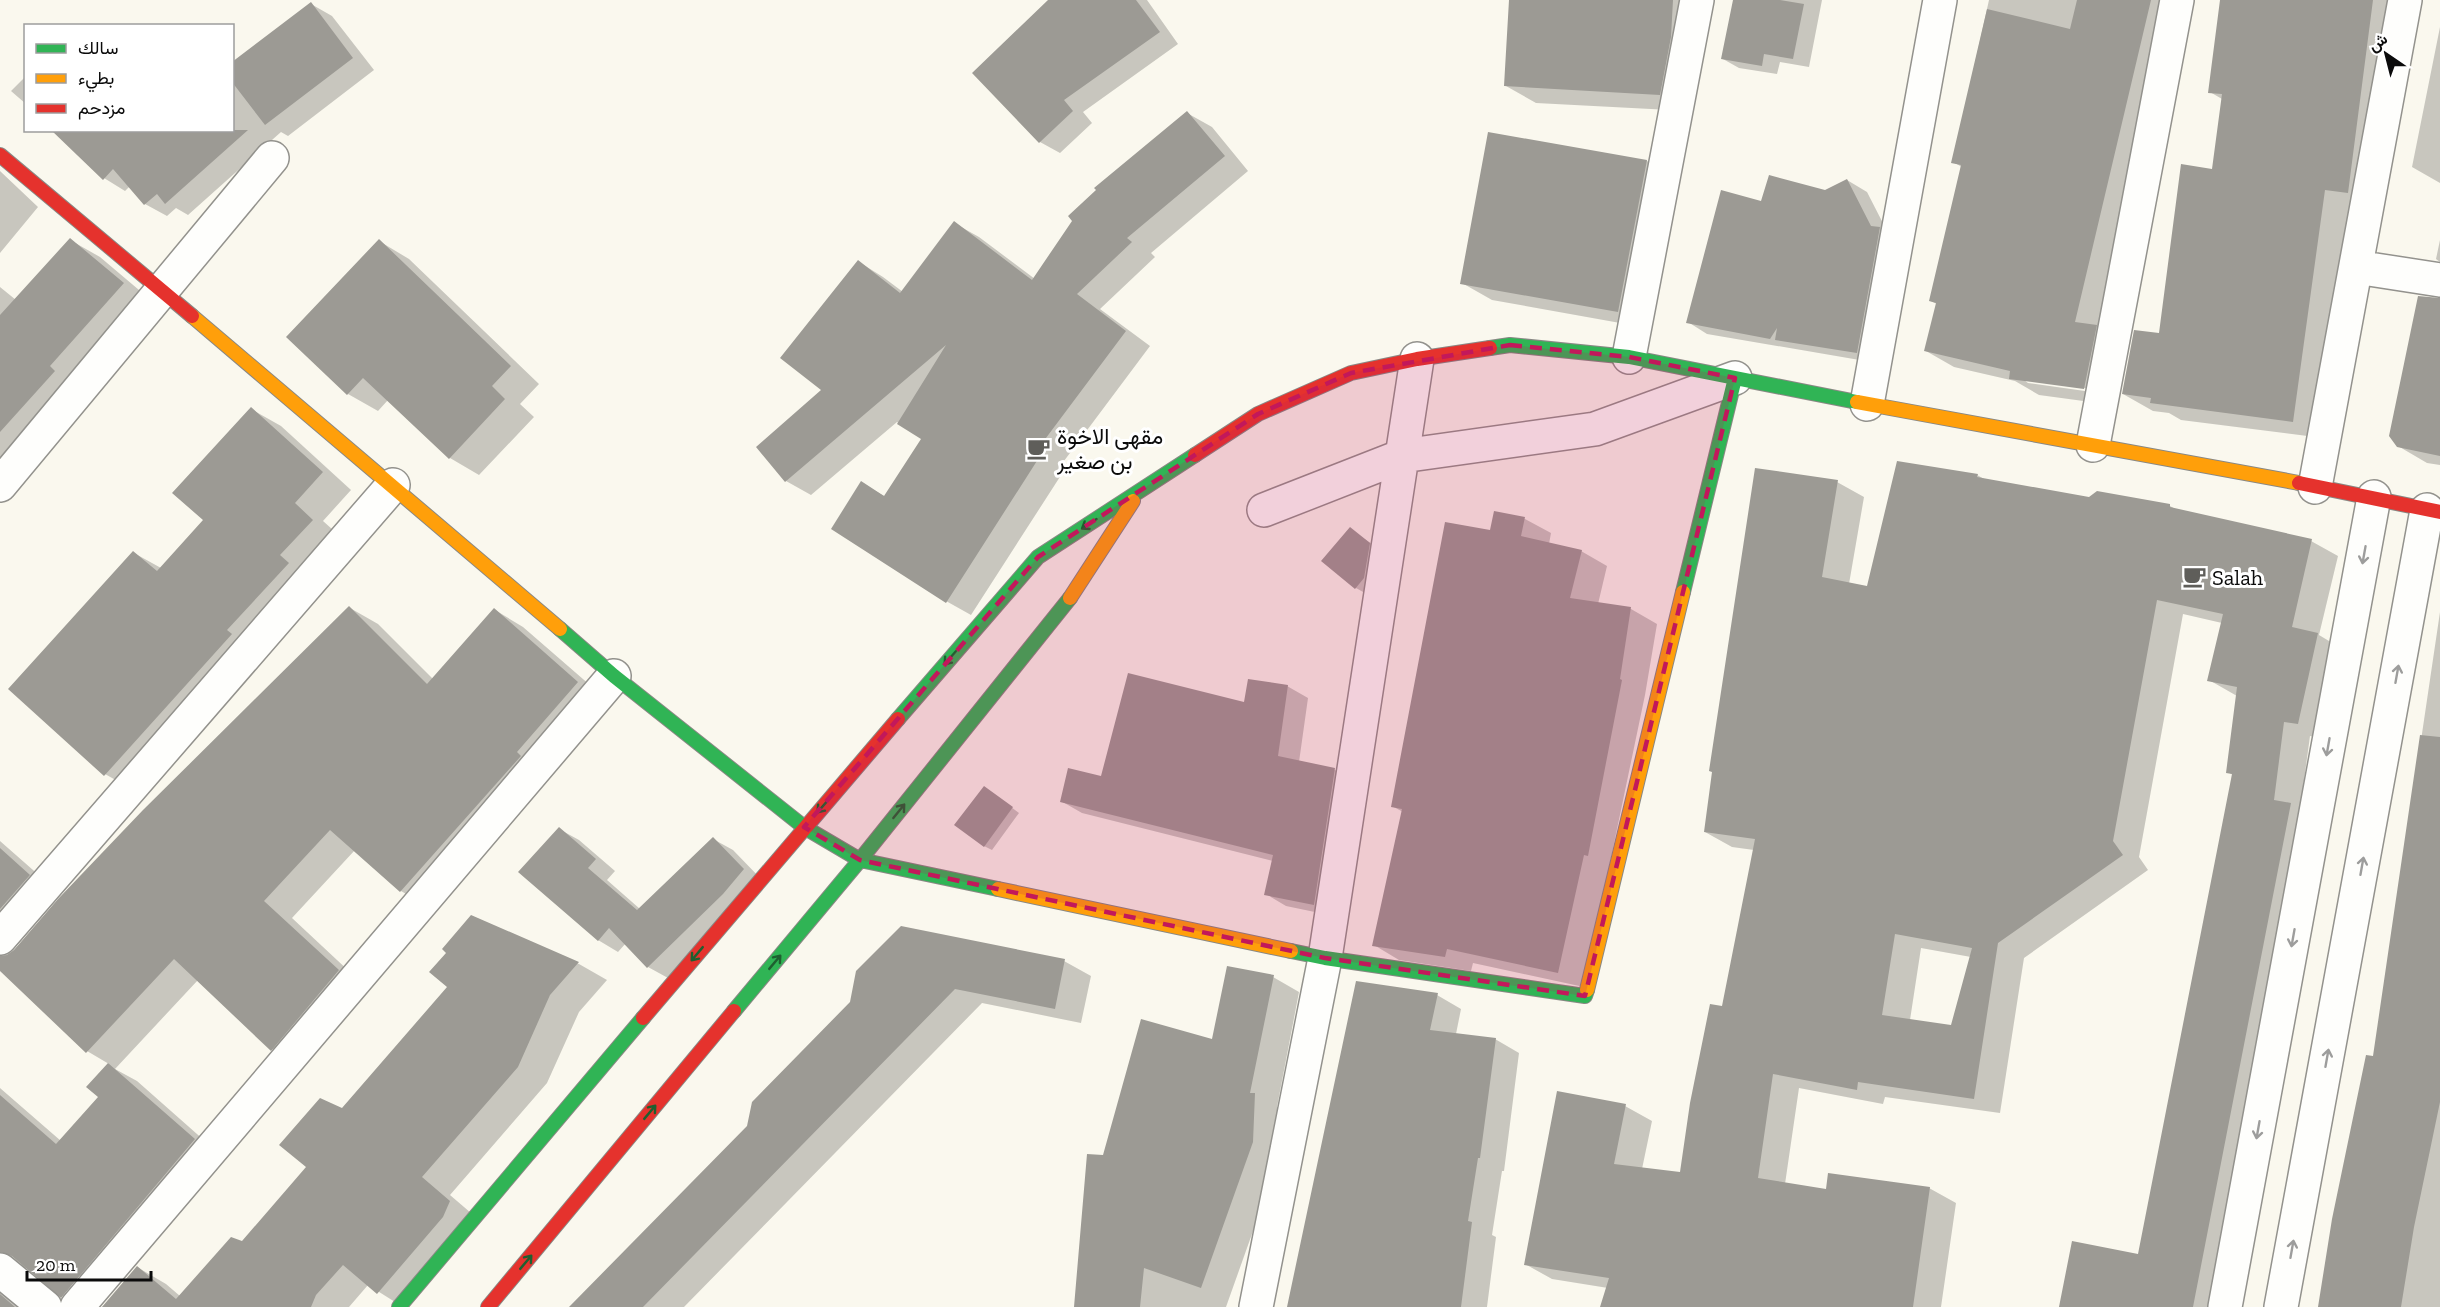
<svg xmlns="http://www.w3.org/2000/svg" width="2440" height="1307" viewBox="0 0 2440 1307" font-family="'Zilla Slab',Vazirmatn,serif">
<rect width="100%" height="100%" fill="#faf8ee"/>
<!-- shadow -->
<path fill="#0003" fill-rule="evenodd" d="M 1051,0 L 1147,0 L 1178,44 L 1083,112 L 1092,123 L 1060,153 L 1040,142 Z
M 1511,0 L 1703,0 L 1689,111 L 1536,103 L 1506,86 Z
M 1734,0 L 1822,0 L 1809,67 L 1780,62 L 1777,74 L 1739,68 L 1723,59 Z
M 1989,0 L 2184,0 L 2113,405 L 2039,395 L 2015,381 L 1954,367 L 1926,351 L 1937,304 L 1931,301 L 1962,167 L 1953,162 ZM 2024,380 L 2092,389 L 2092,392 L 2028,383 Z
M 2222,0 L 2405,0 L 2323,438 L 2181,420 L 2169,413 L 2153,411 L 2123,394 L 2160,335 L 2214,170 L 2222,99 L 2210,92 Z
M 311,4 L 332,16 L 374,70 L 288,136 L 281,132 L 188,215 L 176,208 L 167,216 L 145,204 L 130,186 L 125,191 L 104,178 L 53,130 L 232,130 L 232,64 Z
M 2440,27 L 2440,183 L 2412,167 Z
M 26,76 L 26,104 L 11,91 Z
M 1187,113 L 1212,127 L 1248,171 L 1151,253 L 1155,257 L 1100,309 L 1150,346 L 1061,465 L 1065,469 L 971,615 L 946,601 L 861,483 L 886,497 L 923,438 L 897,422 L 811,495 L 786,481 L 824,390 L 859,262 L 883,277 L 903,292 L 954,223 L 979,237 L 1035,279 Z
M 1489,133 L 1647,161 L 1677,179 L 1648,328 L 1492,300 L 1462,283 Z
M 0,171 L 38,207 L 0,253 Z
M 1847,180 L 1867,192 L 1888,233 L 1877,363 L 1707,334 L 1688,322 L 1762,203 L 1825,191 Z
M 70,240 L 100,257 L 152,301 L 0,482 L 0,287 L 16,300 Z
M 2440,240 L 2440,262 L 2436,259 Z
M 379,241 L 409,259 L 539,384 L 520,404 L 534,417 L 479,475 L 450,458 L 388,400 L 378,411 L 348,394 Z
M 2440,299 L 2440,465 L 2427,463 L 2398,446 Z
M 251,409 L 281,426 L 351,490 L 323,521 L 342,538 L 135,791 L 105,774 L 134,553 L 161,568 L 205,520 Z
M 1977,475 L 1986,480 L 2089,498 L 2170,506 L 2179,511 L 2311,541 L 2338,556 L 2319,635 L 2344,650 L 2324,739 L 2310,736 L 2300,810 L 2222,1307 L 2060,1307 L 2139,1256 L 2233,775 L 2228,772 L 2237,696 L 2209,680 L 2222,623 L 2183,614 L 2139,857 L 2148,870 L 2024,958 L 2000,1113 L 1885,1097 L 1883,1104 L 1799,1088 L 1785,1184 L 1827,1190 L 1929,1188 L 1956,1203 L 1941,1307 L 1602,1307 L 1608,1288 L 1552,1279 L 1525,1264 L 1625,1106 L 1652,1121 L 1642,1169 L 1681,1174 L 1723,1008 L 1754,850 L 1732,847 L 1705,832 L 1837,482 L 1864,497 L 1849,584 L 1868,588 ZM 1921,948 L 1971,957 L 1952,1027 L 1910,1020 Z
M 1495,513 L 1525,519 L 1551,533 L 1549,544 L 1581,551 L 1607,566 L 1598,604 L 1631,609 L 1657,624 L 1645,695 L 1584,987 L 1473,963 L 1471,971 L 1399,960 L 1374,945 L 1403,812 L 1392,806 L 1491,532 Z
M 1350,529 L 1385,553 L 1372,597 L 1356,588 L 1323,561 Z
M 350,608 L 378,624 L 433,679 L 495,610 L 523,627 L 606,699 L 430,908 L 401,891 L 355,850 L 292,918 L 367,988 L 300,1066 L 272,1049 L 198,980 L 115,1069 L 137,1081 L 223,1157 L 108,1292 L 79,1275 L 33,1267 L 22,1269 L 22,1307 L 0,1307 L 0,1088 L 61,1141 L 100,1097 L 109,1064 L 87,1051 L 0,969 L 0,841 L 58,892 L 15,942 L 10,954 Z
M 2440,612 L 2440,1307 L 2319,1307 L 2374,1058 Z
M 1287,686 L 1308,698 L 1299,762 L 1335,770 L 1355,782 L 1334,916 L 1286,906 L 1266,894 L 1273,861 L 1082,813 L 1061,801 L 1102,777 L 1245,704 Z
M 991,792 L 1019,813 L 992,850 L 984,846 Z
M 559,829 L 579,840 L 615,871 L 607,880 L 640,909 L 713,839 L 733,850 L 763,881 L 668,978 L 648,967 L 626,943 L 618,952 L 598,940 Z
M 472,916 L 579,964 L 607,980 L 579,1012 L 547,1083 L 450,1195 L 478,1219 L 403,1307 L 368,1285 L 349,1307 L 116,1307 L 137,1267 L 166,1284 L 180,1296 L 242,1243 L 308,1167 L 342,1109 L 449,987 L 448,952 Z
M 1064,961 L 1091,976 L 1081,1023 L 982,1003 L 684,1307 L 577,1307 L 748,1127 L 851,1003 Z
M 1273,977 L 1299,992 L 1277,1107 L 1281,1109 L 1279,1158 L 1226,1307 L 1075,1307 L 1104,1157 Z
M 1437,995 L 1461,1009 L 1456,1034 L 1495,1039 L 1519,1053 L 1504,1171 L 1502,1171 L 1492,1235 L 1496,1237 L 1487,1307 L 1288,1307 Z"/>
<!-- building -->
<path fill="#9c9a94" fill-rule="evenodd" d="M 1048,0 L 1136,0 L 1160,32 L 1064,100 L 1073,111 L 1039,143 L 972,73 Z
M 1509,0 L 1673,0 L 1671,37 L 1660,95 L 1504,86 Z
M 1733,0 L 1780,0 L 1804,4 L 1793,59 L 1764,54 L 1762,66 L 1721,59 Z
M 2077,0 L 2151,0 L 2075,322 L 2097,325 L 2084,389 L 2009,379 L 2010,371 L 1924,351 L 1936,303 L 1929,301 L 1961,165 L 1951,163 L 1987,9 L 2070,29 Z
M 2220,0 L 2373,0 L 2348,193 L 2325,190 L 2293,422 L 2150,403 L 2151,398 L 2122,394 L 2134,330 L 2159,333 L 2181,164 L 2212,169 L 2222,94 L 2208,93 Z
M 311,2 L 353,58 L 265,125 L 232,82 L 232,62 Z
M 1187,111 L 1225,156 L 1127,238 L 1132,242 L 1077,294 L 1126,331 L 1037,450 L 1042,453 L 946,603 L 831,529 L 861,481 L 884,496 L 921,439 L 897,424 L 946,345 L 785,482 L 756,447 L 821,390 L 780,358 L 858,260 L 900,293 L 954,221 L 1032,280 L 1072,221 L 1068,216 L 1096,190 L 1094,188 Z
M 51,130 L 248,130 L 165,204 L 157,194 L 144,205 L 113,169 L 103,180 Z
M 1488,132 L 1647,160 L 1618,312 L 1460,284 Z
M 1769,175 L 1825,190 L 1847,179 L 1871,226 L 1880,227 L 1857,353 L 1775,340 L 1777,328 L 1770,339 L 1686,323 L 1721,190 L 1761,201 Z
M 70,238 L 124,283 L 50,366 L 55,371 L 0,432 L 0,315 Z
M 379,239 L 511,366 L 492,386 L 505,399 L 449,459 L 363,378 L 347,395 L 286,337 Z
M 2418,296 L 2440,298 L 2440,456 L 2397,447 L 2389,436 Z
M 251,407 L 323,472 L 295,503 L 313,520 L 280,555 L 289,563 L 227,630 L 232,634 L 104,776 L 8,689 L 133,551 L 157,571 L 203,520 L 172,493 Z
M 1897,461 L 1978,474 L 1977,477 L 2089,497 L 2097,491 L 2170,504 L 2170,507 L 2312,539 L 2292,627 L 2318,633 L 2298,724 L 2284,722 L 2274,800 L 2291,803 L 2193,1307 L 2059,1307 L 2072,1241 L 2138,1254 L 2232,774 L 2226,773 L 2237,687 L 2207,681 L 2223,614 L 2157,600 L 2113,841 L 2123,855 L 1998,943 L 1974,1099 L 1858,1082 L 1857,1090 L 1773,1074 L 1758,1178 L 1826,1189 L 1828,1173 L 1930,1187 L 1913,1307 L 1600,1307 L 1609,1278 L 1524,1265 L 1557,1091 L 1626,1104 L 1614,1164 L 1680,1172 L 1690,1103 L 1710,1004 L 1722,1006 L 1755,839 L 1704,832 L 1712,772 L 1709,771 L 1755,468 L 1838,480 L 1822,577 L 1867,586 ZM 1895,934 L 1972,948 L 1951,1025 L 1882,1015 Z
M 1494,511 L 1525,517 L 1521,536 L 1582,550 L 1570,598 L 1631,607 L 1620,679 L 1622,680 L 1588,856 L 1584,855 L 1558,973 L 1447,949 L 1445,957 L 1372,946 L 1402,809 L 1391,807 L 1445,522 L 1490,530 Z
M 1350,527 L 1370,543 L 1364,578 L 1355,589 L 1321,561 Z
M 349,606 L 427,684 L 494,608 L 578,682 L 517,752 L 521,756 L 400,892 L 330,830 L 264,901 L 339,970 L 271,1051 L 174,959 L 86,1053 L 0,971 L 0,956 L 7,955 L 14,950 L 58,899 L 143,810 Z
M 1128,673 L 1244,702 L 1248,679 L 1288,685 L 1278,756 L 1335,768 L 1314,905 L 1264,895 L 1273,855 L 1060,802 L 1068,768 L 1101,776 Z
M 2420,735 L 2440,737 L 2440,1102 L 2414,1227 L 2401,1307 L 2318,1307 L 2332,1219 L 2366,1055 L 2373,1056 Z
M 984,786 L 1013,807 L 984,847 L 954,825 Z
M 559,827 L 596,859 L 588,868 L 637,910 L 713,837 L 744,869 L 723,894 L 647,968 L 609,928 L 598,941 L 518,872 Z
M 0,848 L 30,875 L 0,909 Z
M 471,915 L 579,962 L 550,995 L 518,1067 L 422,1177 L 450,1201 L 443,1217 L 377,1294 L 343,1265 L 316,1295 L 311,1307 L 102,1307 L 137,1266 L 176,1299 L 231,1237 L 242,1241 L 306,1167 L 279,1145 L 320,1098 L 342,1108 L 447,987 L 429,972 L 446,953 L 442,949 Z
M 901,926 L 1065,959 L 1055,1009 L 955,989 L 643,1307 L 569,1307 L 747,1126 L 752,1102 L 850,1002 L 856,971 Z
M 1227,966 L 1274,975 L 1250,1093 L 1255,1093 L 1253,1142 L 1201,1288 L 1144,1268 L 1140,1307 L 1074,1307 L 1087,1154 L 1103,1155 L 1141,1019 L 1212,1039 Z
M 1356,981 L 1438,993 L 1430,1030 L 1496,1038 L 1480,1158 L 1478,1158 L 1468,1221 L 1472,1222 L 1461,1307 L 1287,1307 Z
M 108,1063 L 195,1139 L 61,1298 L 12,1256 L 0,1252 L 0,1095 L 56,1144 L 98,1097 L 86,1087 Z
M 0,1294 L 15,1307 L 0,1307 Z"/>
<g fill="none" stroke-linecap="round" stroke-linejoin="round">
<defs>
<path id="street" d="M 2356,267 L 2440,280
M 1629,357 L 1697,0
M 1867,404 L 1940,0
M 2093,445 L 2177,0
M 0,485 L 272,158
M 2315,487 L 2405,0
M 1264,510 L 1402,456 L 1595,429 L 1735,378
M 0,938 L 393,485
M 0,1270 L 45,1307
M 77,1307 L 614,676
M 1256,1307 L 1325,958 L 1417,359
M 2225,1307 L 2374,497
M 2281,1307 L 2427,510"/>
<path id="fast" d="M 1490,348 L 1510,345 L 1629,357 L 1857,402
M 1683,592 L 1735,378
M 560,629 L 614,676 L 804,827 L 860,860 L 998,889
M 898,719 L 1038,557 L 1195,455
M 1291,951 L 1325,958 L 1585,996 L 1587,990
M 734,1011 L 860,860 L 1070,598
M 399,1307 L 643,1018"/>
<path id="slow" d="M 192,316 L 560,629
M 1857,402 L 2299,483
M 1070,598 L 1133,501
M 998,889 L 1291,951
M 1587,990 L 1683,592"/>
<path id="jam" d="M 0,155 L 192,316
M 1195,455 L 1258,414 L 1351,373 L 1417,359 L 1490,348
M 2299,483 L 2440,512
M 643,1018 L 898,719
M 488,1307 L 734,1011"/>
</defs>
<!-- street casing -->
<use href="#street" stroke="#93928d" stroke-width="36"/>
<!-- fast casing -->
<use href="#fast" stroke="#898884" stroke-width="16"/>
<!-- slow casing -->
<use href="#slow" stroke="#898884" stroke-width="16"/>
<!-- jam casing -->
<use href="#jam" stroke="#898884" stroke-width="16"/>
<!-- street -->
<use href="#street" stroke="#fefefc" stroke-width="33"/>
<!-- fast -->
<use href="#fast" stroke="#30b455" stroke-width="14"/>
<!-- slow -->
<use href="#slow" stroke="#ff9f0a" stroke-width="14"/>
<!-- jam -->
<use href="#jam" stroke="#e5322d" stroke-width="14"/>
</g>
<!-- one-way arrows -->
<defs><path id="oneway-shaft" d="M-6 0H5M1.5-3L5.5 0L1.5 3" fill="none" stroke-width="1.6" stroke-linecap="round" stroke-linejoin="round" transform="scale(1.5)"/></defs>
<g stroke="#1e6030">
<use href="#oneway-shaft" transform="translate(1089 524) rotate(147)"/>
<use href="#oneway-shaft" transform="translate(950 658) rotate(131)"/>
<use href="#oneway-shaft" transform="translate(823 806) rotate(131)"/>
<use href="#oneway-shaft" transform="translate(899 811) rotate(-51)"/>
<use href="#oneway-shaft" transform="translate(697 954) rotate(130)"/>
<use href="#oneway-shaft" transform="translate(775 962) rotate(-50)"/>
<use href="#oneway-shaft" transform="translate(650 1112) rotate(-50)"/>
<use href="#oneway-shaft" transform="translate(526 1262) rotate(-50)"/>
</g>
<g stroke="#9d9d9c">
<use href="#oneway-shaft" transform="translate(2364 555) rotate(100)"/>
<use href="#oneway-shaft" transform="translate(2397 674) rotate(-80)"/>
<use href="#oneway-shaft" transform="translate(2328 747) rotate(100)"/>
<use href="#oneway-shaft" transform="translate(2362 866) rotate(-80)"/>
<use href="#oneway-shaft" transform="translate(2293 938) rotate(100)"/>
<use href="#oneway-shaft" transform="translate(2327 1058) rotate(-80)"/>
<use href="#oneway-shaft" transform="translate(2258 1130) rotate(100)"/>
<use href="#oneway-shaft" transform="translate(2292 1249) rotate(-80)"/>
</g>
<!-- marked area -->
<path fill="#c2185b" fill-opacity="0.2" stroke="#c2185b" stroke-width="4.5" stroke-dasharray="12 8" stroke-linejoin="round" d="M 1510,345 L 1629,357 L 1735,378 L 1585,996 L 1325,958 L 860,860 L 804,827 L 1038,557 L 1258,414 L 1351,373 Z"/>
<!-- icons -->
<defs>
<symbol id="cafe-bare" viewBox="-9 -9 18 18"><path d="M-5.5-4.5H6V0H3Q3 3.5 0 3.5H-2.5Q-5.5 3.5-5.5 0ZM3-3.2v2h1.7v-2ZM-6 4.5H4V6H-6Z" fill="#5f5e5a" stroke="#fff" stroke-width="2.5" paint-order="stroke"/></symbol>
</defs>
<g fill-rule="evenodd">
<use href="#cafe-bare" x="1022" y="432" width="33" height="33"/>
<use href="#cafe-bare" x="2178" y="560" width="33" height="33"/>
</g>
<g text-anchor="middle" stroke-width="6" stroke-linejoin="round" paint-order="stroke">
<!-- poi labels -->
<g font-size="22" fill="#0b0b0b" stroke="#fff" text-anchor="start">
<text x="1057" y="444">مقهی الاخوة<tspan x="1057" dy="25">بن صغير</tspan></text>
<text x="2212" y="585">Salah</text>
</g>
</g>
<!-- legend -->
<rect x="24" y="24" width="210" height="108" fill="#ffffff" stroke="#9d9d9d" stroke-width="1.5"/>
<rect x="36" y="44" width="30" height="9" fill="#30b455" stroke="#9d9d9d" stroke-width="1.5"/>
<text x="78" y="54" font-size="18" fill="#0b0b0b">سالك</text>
<rect x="36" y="74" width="30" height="9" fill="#ff9f0a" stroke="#9d9d9d" stroke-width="1.5"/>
<text x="78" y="84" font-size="18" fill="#0b0b0b">بطيء</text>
<rect x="36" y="104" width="30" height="9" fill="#e5322d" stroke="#9d9d9d" stroke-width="1.5"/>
<text x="78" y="114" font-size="18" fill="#0b0b0b">مزدحم</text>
<!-- north arrow -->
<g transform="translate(2386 54) rotate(325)" stroke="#ffffff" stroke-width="4.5" paint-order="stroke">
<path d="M0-4.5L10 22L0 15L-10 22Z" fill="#0b0b0b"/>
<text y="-9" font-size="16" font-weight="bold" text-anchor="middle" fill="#0b0b0b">ش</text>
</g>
<!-- scale -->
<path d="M27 1271v9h124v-9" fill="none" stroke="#0b0b0b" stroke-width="3"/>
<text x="36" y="1271" font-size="18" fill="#0b0b0b" stroke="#ffffff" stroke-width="4.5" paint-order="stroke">20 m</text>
</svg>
